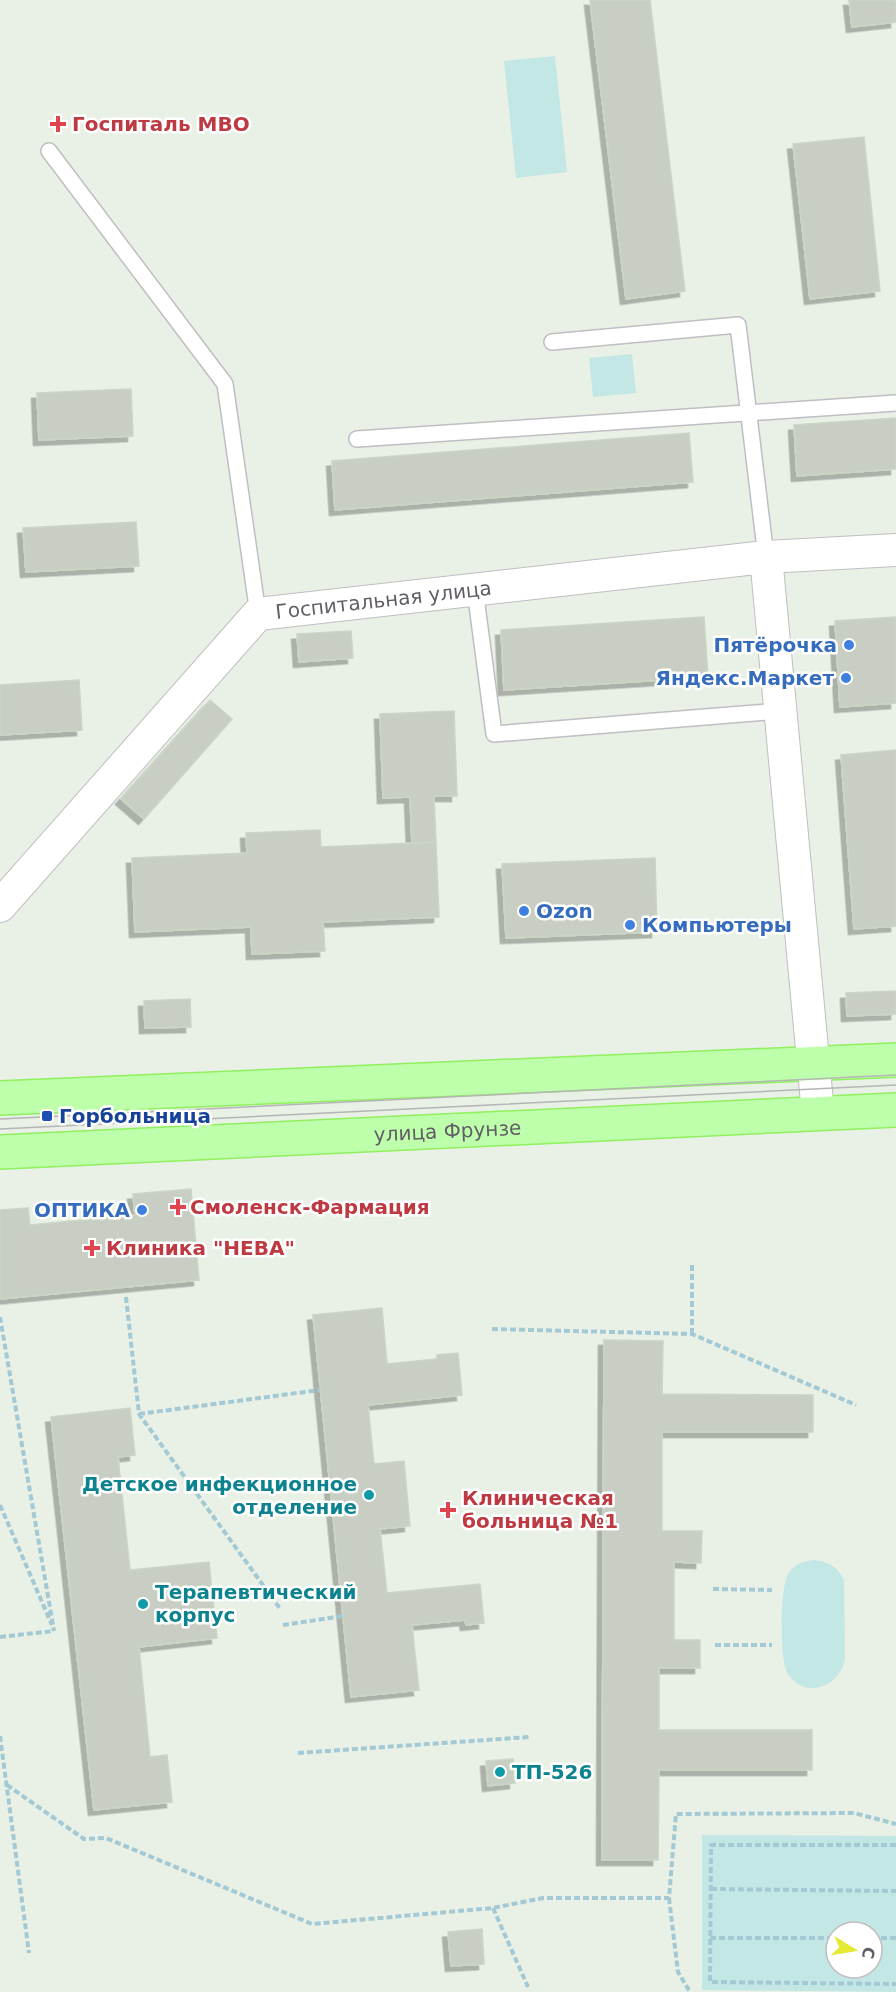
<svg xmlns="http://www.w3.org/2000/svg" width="896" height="1992" viewBox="0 0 896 1992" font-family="'DejaVu Sans',sans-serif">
<defs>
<filter id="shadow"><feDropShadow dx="-5.5" dy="5.5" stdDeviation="0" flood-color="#0004"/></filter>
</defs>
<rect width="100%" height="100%" fill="#e9f0e6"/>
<!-- green -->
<path fill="#c3e7e5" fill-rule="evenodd" d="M 555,56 L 567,172 L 516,178 L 504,61 Z
M 632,354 L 636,393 L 593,397 L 589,358 Z
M 815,1560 C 829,1562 838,1567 844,1580 L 845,1658 C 841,1687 805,1700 788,1674 C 779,1661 780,1588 788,1574 C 794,1564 803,1561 815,1560 Z
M 702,1835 L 896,1836 L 896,1992 L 702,1990 ZM 836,1932 L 872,1932 L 872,1968 L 836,1968 Z"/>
<!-- building -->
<path fill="#c8cec4" stroke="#cad5c4" stroke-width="1.5" filter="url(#shadow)" d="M 590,0 L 650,0 L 685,291 L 626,299 Z
M 849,0 L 896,0 L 896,22 L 852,27 Z
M 864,137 L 880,291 L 810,299 L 793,144 Z
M 131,389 L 133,436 L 39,440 L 37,393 Z
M 896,418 L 896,469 L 797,476 L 794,425 Z
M 689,433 L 693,482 L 335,510 L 332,461 Z
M 136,522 L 139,566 L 26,572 L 23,528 Z
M 704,617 L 708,677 L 504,690 L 501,630 Z
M 896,617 L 896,703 L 840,707 L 835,621 Z
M 351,631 L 353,658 L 299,662 L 297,634 Z
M 79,680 L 82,730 L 0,735 L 0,685 Z
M 210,700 L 232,719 L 144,819 L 121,799 Z
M 454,711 L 457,796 L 434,796 L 436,842 L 412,843 L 410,797 L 383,798 L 380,714 Z
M 896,750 L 896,926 L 854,929 L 841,755 Z
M 320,830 L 321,847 L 436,842 L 439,917 L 323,922 L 325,951 L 252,954 L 251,927 L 135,932 L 132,858 L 247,853 L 246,833 Z
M 655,858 L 657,932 L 506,938 L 502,864 Z
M 896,991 L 896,1014 L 847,1016 L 846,993 Z
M 190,999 L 191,1027 L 145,1028 L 144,1001 Z
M 191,1189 L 199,1280 L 0,1299 L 0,1210 L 28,1208 L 30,1225 L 135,1215 L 133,1194 Z
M 382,1308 L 387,1364 L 437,1359 L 437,1355 L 458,1353 L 462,1395 L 368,1405 L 374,1464 L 404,1461 L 410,1526 L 380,1529 L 387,1593 L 480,1584 L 484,1623 L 466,1625 L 465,1620 L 412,1625 L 419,1690 L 351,1697 L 313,1315 Z
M 604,1340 L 663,1341 L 662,1394 L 813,1395 L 813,1432 L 662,1432 L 662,1531 L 702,1531 L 701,1563 L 674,1562 L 674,1640 L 700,1640 L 700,1668 L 659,1668 L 659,1730 L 812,1730 L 812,1770 L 659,1770 L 658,1860 L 602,1860 Z
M 130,1408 L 135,1455 L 118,1457 L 130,1570 L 209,1562 L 217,1638 L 139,1647 L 150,1757 L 167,1755 L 172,1802 L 94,1810 L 51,1417 Z
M 513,1759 L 515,1783 L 488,1786 L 486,1761 Z
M 482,1929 L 484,1964 L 451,1966 L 448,1932 Z"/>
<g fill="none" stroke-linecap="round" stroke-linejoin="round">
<defs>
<path id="lane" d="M 49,151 L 225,384 L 258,614
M 552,342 L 738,325 L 766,557
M 357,439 L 896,403
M 475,590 L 494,734 L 780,711"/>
<g id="street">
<path d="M 766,557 L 818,1113"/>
<path id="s1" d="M 0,906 L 258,614 L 766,557 L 896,550"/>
</g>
<g id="primary">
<path d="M 0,1098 L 896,1060"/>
<path id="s2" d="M 0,1152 L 896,1110"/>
</g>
</defs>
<!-- lane casing -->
<use href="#lane" stroke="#c1bdc4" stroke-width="18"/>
<!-- street casing -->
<use href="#street" stroke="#c1bdc4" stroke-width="34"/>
<!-- primary casing -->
<use href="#primary" stroke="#8ff15d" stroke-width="36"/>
<!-- path -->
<path stroke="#a3c9d4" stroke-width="4" stroke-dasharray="6 3" stroke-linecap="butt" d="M 126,1297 L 139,1414 L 281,1610
M 0,1317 L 54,1631
M 492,1329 L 692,1334 L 856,1405
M 692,1334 L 692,1265
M 139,1414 L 320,1390
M 0,1505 L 52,1625
M 713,1589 L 772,1590
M 283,1625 L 343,1616
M 0,1637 L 54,1631
M 715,1645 L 772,1645
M 0,1736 L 29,1953
M 298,1753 L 529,1737
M 7,1785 L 84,1839 L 106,1838 L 312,1924 L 493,1908 L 543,1898 L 669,1898 L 676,1814 L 854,1813 L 896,1824
M 896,1845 L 711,1845 L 710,1982 L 896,1984
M 711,1889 L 896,1891
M 669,1898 L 678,1972 L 690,1992
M 493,1908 L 528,1987
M 710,1938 L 836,1938
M 872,1938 L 896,1938"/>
<!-- lane -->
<use href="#lane" stroke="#fff" stroke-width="15"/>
<!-- street -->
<use href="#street" stroke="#fff" stroke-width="32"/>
<!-- primary -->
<use href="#primary" stroke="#beffac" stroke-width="33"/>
<!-- tram -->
<path stroke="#b5b4b6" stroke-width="1.5" d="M 0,1119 L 896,1075
M 0,1129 L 896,1085"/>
</g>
<!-- markers -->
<g fill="#e0444e" stroke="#fff" stroke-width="2">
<path d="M55 115h6v6h6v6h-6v6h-6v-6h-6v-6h6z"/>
<path d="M175 1198h6v6h6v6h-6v6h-6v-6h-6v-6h6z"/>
<path d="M89 1239h6v6h6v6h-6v6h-6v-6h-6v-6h6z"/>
<path d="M445 1501h6v6h6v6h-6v6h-6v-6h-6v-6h6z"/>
</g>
<g fill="#3f7fe0" stroke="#fff" stroke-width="2">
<circle cx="849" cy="645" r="6"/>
<circle cx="846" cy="678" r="6"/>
<circle cx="524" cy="911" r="6"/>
<circle cx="630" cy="925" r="6"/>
<circle cx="142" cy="1210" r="6"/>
</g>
<rect fill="#1a4fb4" stroke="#fff" stroke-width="2" x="41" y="1110" width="12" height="12" rx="3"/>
<g fill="#0f9aa8" stroke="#fff" stroke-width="2">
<circle cx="369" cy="1495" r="6"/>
<circle cx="143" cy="1604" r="6"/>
<circle cx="500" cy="1772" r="6"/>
</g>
<g text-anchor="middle" stroke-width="5" stroke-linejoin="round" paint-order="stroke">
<!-- health labels -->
<g font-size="20" font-weight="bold" fill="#be3a42" stroke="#fff" text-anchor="start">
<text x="72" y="131">Госпиталь МВО</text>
<text x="190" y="1214">Смоленск-Фармация</text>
<text x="106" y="1255">Клиника "НЕВА"</text>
<text x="462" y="1505">Клиническая<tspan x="462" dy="23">больница №1</tspan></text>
</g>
<!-- street labels -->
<g font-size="20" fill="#625d66" stroke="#fff">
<text dy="7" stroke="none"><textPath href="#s1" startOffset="516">Госпитальная улица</textPath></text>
<text dy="7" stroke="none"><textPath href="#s2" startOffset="448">улица Фрунзе</textPath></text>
</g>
<!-- shop labels -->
<g font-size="20" font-weight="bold" fill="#366cbe" stroke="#fff" text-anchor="end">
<text x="837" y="652">Пятёрочка</text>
<text x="834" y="685">Яндекс.Маркет</text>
<text x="536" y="918" text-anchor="start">Ozon</text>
<text x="642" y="932" text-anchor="start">Компьютеры</text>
<text x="130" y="1217">ОПТИКА</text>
</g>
<!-- transit labels -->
<g font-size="20" font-weight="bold" fill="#164399" stroke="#fff" text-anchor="start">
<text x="59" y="1123">Горбольница</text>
</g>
<!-- culture labels -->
<g font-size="20" font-weight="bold" fill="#0d838f" stroke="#fff" text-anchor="start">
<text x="357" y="1491" text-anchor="end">Детское инфекционное<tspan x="357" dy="23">отделение</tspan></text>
<text x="155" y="1599">Терапевтический<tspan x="155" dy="23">корпус</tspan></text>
<text x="512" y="1779">ТП-526</text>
</g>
</g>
<!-- north arrow -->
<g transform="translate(854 1950) rotate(101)"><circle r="28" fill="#ffffff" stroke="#c0bec2" stroke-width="1.5"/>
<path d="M0-4.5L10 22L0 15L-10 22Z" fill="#e5e932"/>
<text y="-9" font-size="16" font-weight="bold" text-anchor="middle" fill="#625d66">С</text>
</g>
</svg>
